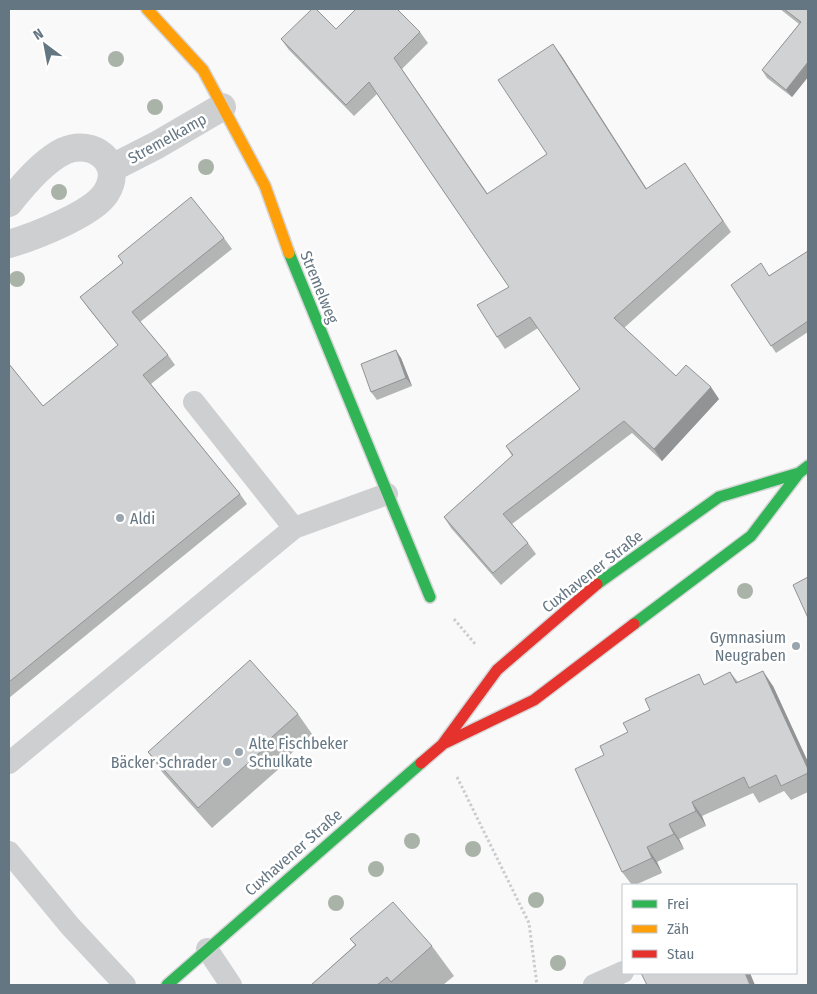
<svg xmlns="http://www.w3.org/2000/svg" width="817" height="994" viewBox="0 0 817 994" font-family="'Fira Sans Condensed',sans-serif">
<rect width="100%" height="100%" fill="#f9f9f9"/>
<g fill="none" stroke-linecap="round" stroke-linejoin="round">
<defs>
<path id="fast" d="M 289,253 L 430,597
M 597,584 L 719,497 L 799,473 L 808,466
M 634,624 L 751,536 L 799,473
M 167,985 L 421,763"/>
<path id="slow" d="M 147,9 L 203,70 L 265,186 L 289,253"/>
<path id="jam" d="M 445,743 L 534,700 L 634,624
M 421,763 L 442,745 L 497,670 L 597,584"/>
</defs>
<!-- fast casing -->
<use href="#fast" stroke="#d5d6d7" stroke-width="14"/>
<!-- slow casing -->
<use href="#slow" stroke="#d5d6d7" stroke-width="14"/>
<!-- jam casing -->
<use href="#jam" stroke="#d5d6d7" stroke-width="14"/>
<!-- path -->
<path stroke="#cbcccd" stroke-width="3" stroke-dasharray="2.5 2.5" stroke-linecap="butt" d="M 454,619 L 476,645
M 457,777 L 529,923 L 537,985"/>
<!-- lane -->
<path stroke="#cecfd0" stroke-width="22" d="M 194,402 L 294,528 L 387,494
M 9,763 L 294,528
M 9,852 L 70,926 L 125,985
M 207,949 L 231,985
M 594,985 L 623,972"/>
<!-- street -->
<path stroke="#cecfd0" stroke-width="28" d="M 112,168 L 157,145 L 222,107
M 9,203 C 23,185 43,161 64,151 C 93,138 125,163 106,193 C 93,214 33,237 9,244"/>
<!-- fast -->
<use href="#fast" stroke="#30b455" stroke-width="11"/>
<!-- slow -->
<use href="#slow" stroke="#ff9f0a" stroke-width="11"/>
<!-- jam -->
<use href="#jam" stroke="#e5322d" stroke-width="11"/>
</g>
<!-- trees -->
<g fill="#a9b3a7">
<circle cx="116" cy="59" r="8"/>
<circle cx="155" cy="107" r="8"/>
<circle cx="206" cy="167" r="8"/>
<circle cx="59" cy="192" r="8"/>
<circle cx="17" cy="279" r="8"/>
<circle cx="745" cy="591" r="8"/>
<circle cx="412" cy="841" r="8"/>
<circle cx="473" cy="849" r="8"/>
<circle cx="376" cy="869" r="8"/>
<circle cx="536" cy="900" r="8"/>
<circle cx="336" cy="903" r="8"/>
<circle cx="558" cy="963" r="8"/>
</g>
<!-- wall -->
<path fill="#b3b5b5" d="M 780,9 L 808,9 L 808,77 L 792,97 L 767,78 L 762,70 L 799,24 Z
M 336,29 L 420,32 L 428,43 L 402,69 L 488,194 L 547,154 L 561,55 L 647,189 L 693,175 L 731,232 L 624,328 L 676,376 L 719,399 L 662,461 L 632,433 L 512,524 L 528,543 L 536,554 L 501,585 L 451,528 L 444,517 L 512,456 L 506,446 L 580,389 L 538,328 L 505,349 L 497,337 L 509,287 L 377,94 L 354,116 L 289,50 L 281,39 Z
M 224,238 L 232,249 L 140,322 L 168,355 L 175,365 L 151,384 L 240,494 L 247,504 L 9,698 L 9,364 L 43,406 L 118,345 L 88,308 L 80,297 L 123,263 L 118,256 Z
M 808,251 L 808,332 L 776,353 L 731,285 L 770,275 Z
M 401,358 L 412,386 L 377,400 L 371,392 Z
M 730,672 L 738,682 L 773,686 L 808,762 L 808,792 L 791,800 L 784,791 L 759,803 L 753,793 L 702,816 L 706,826 L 679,839 L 684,849 L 657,862 L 662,873 L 635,885 L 632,885 L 622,872 L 604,755 L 628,732 Z
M 298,714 L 312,734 L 279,765 L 281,767 L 212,828 L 162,772 L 148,752 Z
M 350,939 L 432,946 L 454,976 L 443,985 L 311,985 L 355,945 Z"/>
<!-- shaded-wall -->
<path fill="#929394" d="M 553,44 L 561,55 L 654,201 L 646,189 Z
M 808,62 L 808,77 L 792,97 L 786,90 Z
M 396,350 L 401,358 L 412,386 L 406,378 Z
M 711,387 L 719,399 L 662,461 L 654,449 Z
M 763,671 L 773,686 L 808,762 L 808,769 Z
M 692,802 L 702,816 L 706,826 L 696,811 Z
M 669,824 L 679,839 L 684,849 L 674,834 Z
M 647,847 L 657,862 L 662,873 L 652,858 Z
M 745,973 L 750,973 L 755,985 L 750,985 Z"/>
<!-- building -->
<path fill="#d0d2d3" stroke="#929394" d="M 312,9 L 316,9 L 336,29 L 356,9 L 397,9 L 420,32 L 394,58 L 487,194 L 547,154 L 498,80 L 553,44 L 646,189 L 685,163 L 723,221 L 614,318 L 676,376 L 686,365 L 711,387 L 654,449 L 624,421 L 503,514 L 528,543 L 493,573 L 444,517 L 513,455 L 506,446 L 580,389 L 530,317 L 497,337 L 477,305 L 509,287 L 369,82 L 346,105 L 281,39 Z
M 784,9 L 808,9 L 808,62 L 786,90 L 762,70 L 801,22 Z
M 191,197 L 224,238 L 132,312 L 168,355 L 143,375 L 240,494 L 9,682 L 9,364 L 43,406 L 118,345 L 80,297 L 123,263 L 118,256 Z
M 808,251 L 808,321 L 771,346 L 731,285 L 761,263 L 769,276 Z
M 396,350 L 406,378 L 371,392 L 361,364 Z
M 808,577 L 808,618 L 793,585 Z
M 250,660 L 298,714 L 264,744 L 266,747 L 198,808 L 148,752 Z
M 763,671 L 808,769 L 808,773 L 781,786 L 776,775 L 749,788 L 744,777 L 692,802 L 696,811 L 669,824 L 674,834 L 647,847 L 652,858 L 622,872 L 575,769 L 604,755 L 600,746 L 628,732 L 623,723 L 650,710 L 645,699 L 699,674 L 704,685 L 730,672 L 736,683 Z
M 393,902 L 432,946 L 391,982 L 387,977 L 377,985 L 311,985 L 356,945 L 350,939 Z
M 641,973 L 745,973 L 750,985 L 647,985 Z"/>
<!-- markers -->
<g fill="#99a4ac" stroke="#fff" stroke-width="2">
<circle cx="120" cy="518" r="5"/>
<circle cx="796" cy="646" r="5"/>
<circle cx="239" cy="752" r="5"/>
<circle cx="227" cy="762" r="5"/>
</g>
<g text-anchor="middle" stroke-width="5" stroke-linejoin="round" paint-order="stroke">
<!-- street labels -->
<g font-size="16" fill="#657683" stroke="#fff">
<text transform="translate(167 138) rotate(-29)" y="6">Stremelkamp</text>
<text transform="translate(320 287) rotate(68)" y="6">Stremelweg</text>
<text transform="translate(592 571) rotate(-38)" y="6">Cuxhavener Straße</text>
<text transform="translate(293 852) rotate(-41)" y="6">Cuxhavener Straße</text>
</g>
<!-- poi labels -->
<g font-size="16" fill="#657683" stroke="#fff" text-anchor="start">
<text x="130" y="524">Aldi</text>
<text x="786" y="643" text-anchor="end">Gymnasium<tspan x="786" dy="18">Neugraben</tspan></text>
<text x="249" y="749">Alte Fischbeker<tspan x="249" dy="18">Schulkate</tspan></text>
<text x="217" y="768" text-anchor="end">Bäcker Schrader</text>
</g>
</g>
<!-- border -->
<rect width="817" height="994" fill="none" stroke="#657683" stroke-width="20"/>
<!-- legend -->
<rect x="622" y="884" width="175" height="90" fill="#ffffff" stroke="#c1c8cd"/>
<rect x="632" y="900" width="25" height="8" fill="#30b455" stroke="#c1c8cd"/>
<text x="667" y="909" font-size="15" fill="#657683">Frei</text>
<rect x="632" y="925" width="25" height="8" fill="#ff9f0a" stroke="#c1c8cd"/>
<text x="667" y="934" font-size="15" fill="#657683">Zäh</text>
<rect x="632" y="950" width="25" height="8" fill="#e5322d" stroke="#c1c8cd"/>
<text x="667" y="959" font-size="15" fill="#657683">Stau</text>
<!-- north arrow -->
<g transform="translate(45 45) rotate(328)" stroke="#ffffff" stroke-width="4" paint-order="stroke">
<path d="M0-4L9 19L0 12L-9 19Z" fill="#657683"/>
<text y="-8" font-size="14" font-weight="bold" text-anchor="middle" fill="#657683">N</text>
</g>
</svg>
